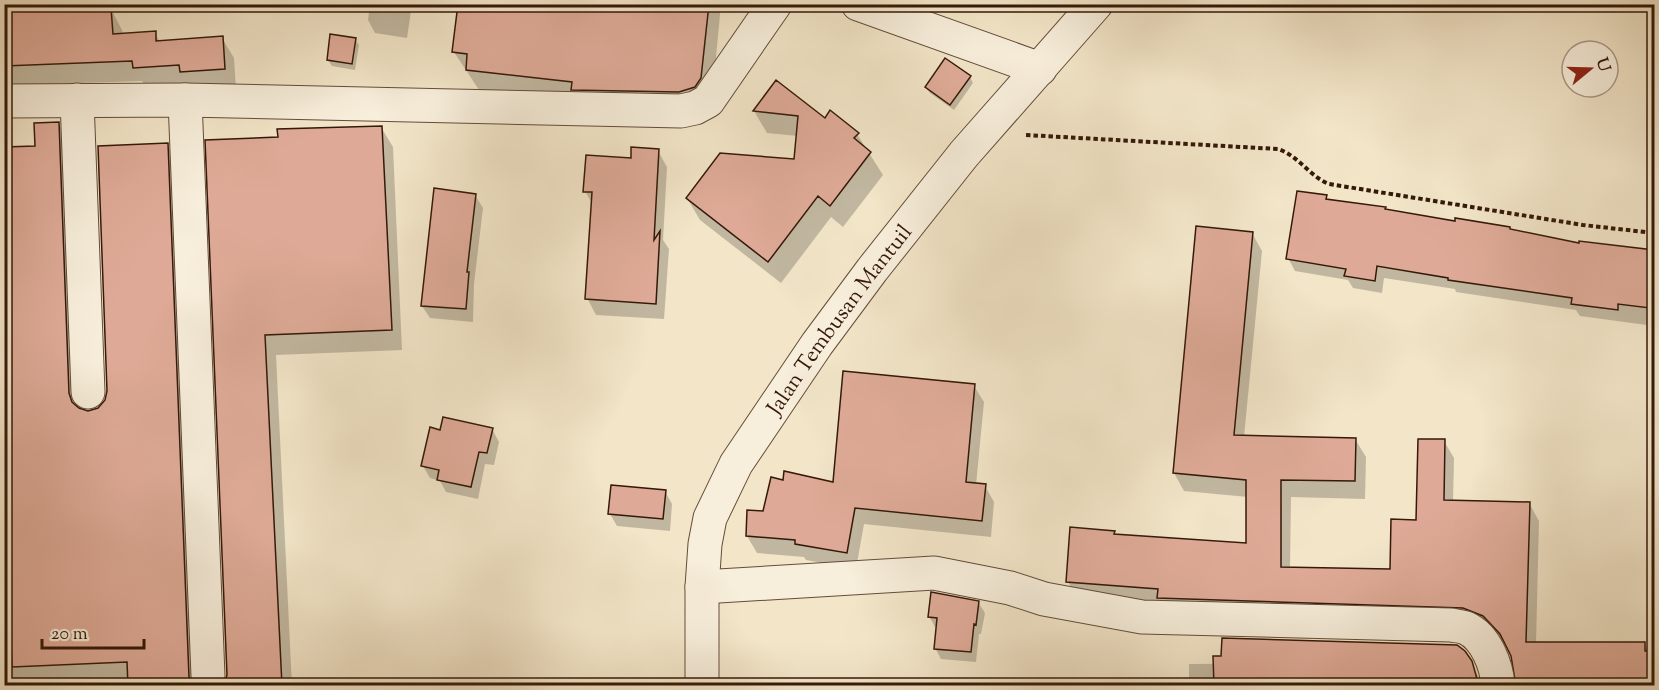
<svg xmlns="http://www.w3.org/2000/svg" width="1659" height="690" viewBox="0 0 1659 690" font-family="'Sorts Mill Goudy',serif">
<rect width="100%" height="100%" fill="#f2e5c8"/>
<filter id="stains"><feTurbulence type="fractalNoise" baseFrequency=".00333" numOctaves="4"/><feColorMatrix values="0 0 0 0 .2 0 0 0 0 .09 0 0 0 0 .02 0 0 0 .5 -.17"/></filter>
<radialGradient id="worn" r=".72"><stop offset=".6" stop-color="#630" stop-opacity="0"/><stop offset="1" stop-color="#630" stop-opacity=".3"/></radialGradient>
<!-- shadow -->
<path fill="#0003" d="M 4,4 L 85,4 L 85,10 L 111,9 L 122,30 L 123,35 L 155,33 L 160,42 L 222,38 L 234,58 L 236,89 L 146,88 L 142,81 L 24,85 L 4,93 Z
M 370,4 L 412,4 L 407,38 L 375,33 L 368,20 Z
M 459,4 L 721,4 L 712,99 L 479,90 L 454,52 Z
M 355,39 L 359,45 L 355,70 L 332,66 L 328,60 Z
M 970,77 L 973,83 L 954,110 L 930,93 L 926,87 Z
M 777,82 L 825,120 L 857,134 L 883,175 L 843,227 L 831,217 L 781,283 L 700,220 L 687,198 L 796,160 L 798,136 L 767,133 L 754,111 Z
M 58,123 L 70,143 L 80,410 L 89,412 L 99,409 L 106,401 L 167,145 L 179,165 L 200,686 L 129,686 L 129,682 L 4,686 L 4,149 L 36,148 Z
M 381,127 L 393,147 L 402,350 L 276,355 L 292,686 L 226,686 L 228,675 L 279,138 Z
M 658,151 L 667,167 L 663,240 L 669,249 L 664,319 L 596,315 L 587,298 L 593,205 L 585,191 L 632,159 Z
M 475,195 L 483,208 L 474,284 L 473,322 L 430,318 L 422,306 Z
M 1326,197 L 1328,200 L 1385,208 L 1386,211 L 1511,231 L 1580,245 L 1652,251 L 1654,224 L 1654,326 L 1580,316 L 1576,310 L 1456,292 L 1455,289 L 1384,278 L 1382,293 L 1353,288 L 1348,280 L 1295,271 L 1288,258 Z
M 1252,233 L 1262,251 L 1244,437 L 1355,439 L 1366,457 L 1365,499 L 1291,497 L 1290,569 L 1392,571 L 1417,521 L 1444,441 L 1454,458 L 1453,502 L 1529,503 L 1539,521 L 1536,644 L 1644,643 L 1650,653 L 1654,653 L 1654,686 L 1518,686 L 1511,653 L 1506,644 L 1487,629 L 1078,599 L 1068,582 L 1114,532 L 1116,536 L 1247,544 L 1248,497 L 1184,491 L 1174,473 Z
M 974,386 L 984,402 L 976,485 L 985,486 L 994,502 L 991,537 L 864,524 L 856,569 L 806,560 L 804,557 L 757,553 L 747,536 L 784,482 L 834,484 Z
M 492,429 L 499,442 L 494,465 L 485,464 L 478,499 L 446,492 L 440,481 L 430,478 L 423,466 L 441,432 Z
M 665,491 L 672,504 L 670,531 L 617,526 L 610,514 Z
M 978,602 L 985,613 L 981,634 L 979,634 L 976,662 L 941,659 L 935,648 L 937,627 L 935,627 L 929,616 Z
M 1471,662 L 1483,686 L 1189,686 L 1189,664 Z
M 1124,682 L 1138,683 L 1142,686 L 1111,686 Z"/>
<!-- building -->
<path fill="#deaa97" stroke="#351909" stroke-width="1.5" d="M 4,4 L 75,4 L 75,9 L 111,8 L 113,34 L 156,31 L 156,41 L 223,36 L 225,69 L 180,72 L 179,65 L 133,68 L 132,61 L 4,66 Z
M 458,4 L 709,4 L 701,78 L 695,87 L 679,92 L 571,90 L 572,82 L 466,70 L 467,54 L 452,52 Z
M 330,34 L 356,38 L 352,64 L 327,60 Z
M 945,58 L 971,76 L 950,105 L 925,87 Z
M 776,80 L 825,118 L 830,110 L 859,133 L 854,138 L 871,152 L 830,206 L 818,196 L 768,262 L 686,198 L 720,153 L 794,159 L 798,116 L 753,111 Z
M 59,122 L 69,393 L 72,402 L 79,408 L 88,411 L 98,408 L 105,400 L 107,391 L 98,146 L 168,143 L 189,677 L 192,686 L 128,686 L 127,662 L 12,667 L 8,586 L 4,586 L 4,147 L 35,146 L 34,123 Z
M 382,126 L 392,330 L 265,335 L 282,686 L 224,686 L 227,675 L 205,140 L 278,137 L 277,129 Z
M 631,147 L 659,149 L 654,240 L 660,231 L 656,304 L 585,299 L 592,192 L 583,192 L 586,155 L 631,158 Z
M 434,188 L 476,194 L 467,272 L 469,272 L 466,309 L 421,306 Z
M 1297,191 L 1327,195 L 1326,199 L 1386,207 L 1385,209 L 1455,221 L 1455,218 L 1510,227 L 1510,229 L 1579,243 L 1579,241 L 1654,250 L 1650,308 L 1618,304 L 1618,310 L 1571,304 L 1572,298 L 1448,280 L 1448,278 L 1377,266 L 1375,281 L 1344,276 L 1346,269 L 1286,259 Z
M 1196,226 L 1253,232 L 1234,435 L 1356,438 L 1355,481 L 1281,480 L 1281,567 L 1390,569 L 1391,519 L 1416,520 L 1418,439 L 1445,439 L 1444,500 L 1530,502 L 1526,642 L 1645,642 L 1645,651 L 1652,651 L 1653,686 L 1516,686 L 1511,656 L 1500,634 L 1483,616 L 1463,608 L 1157,598 L 1158,589 L 1066,582 L 1070,527 L 1115,531 L 1114,534 L 1246,543 L 1246,480 L 1173,473 Z
M 843,371 L 975,384 L 966,482 L 986,484 L 982,521 L 855,508 L 847,553 L 795,544 L 795,540 L 746,536 L 747,510 L 763,511 L 771,477 L 783,480 L 784,471 L 833,482 Z
M 443,417 L 493,428 L 487,453 L 479,452 L 471,487 L 437,480 L 439,470 L 421,466 L 430,427 L 440,430 Z
M 611,485 L 666,490 L 663,519 L 608,514 Z
M 931,592 L 979,601 L 976,625 L 974,624 L 971,652 L 934,649 L 937,618 L 928,617 Z
M 1222,638 L 1457,645 L 1465,651 L 1472,661 L 1479,686 L 1214,686 L 1213,656 L 1221,656 Z"/>
<g fill="none" stroke-linecap="round" stroke-linejoin="round">
<defs>
<g id="minor">
<path d="M 858,4 L 1040,69"/>
<path d="M 77,100 L 88,392"/>
<path d="M 185,100 L 208,676"/>
<path d="M 4,101 L 185,100 L 681,111 L 695,108 L 708,101 L 775,4"/>
<path d="M 702,587 L 934,573 L 1010,588 L 1044,599 L 1142,617 L 1451,625 C 1456,626 1461,626 1466,628 C 1486,637 1497,666 1498,686"/>
<path id="s1" d="M 702,686 L 702,587 L 705,544 L 710,518 L 736,464 L 817,344 L 872,270 L 964,154 L 1096,4"/>
</g>
</defs>
<!-- minor casing -->
<use href="#minor" stroke="#644c39" stroke-width="35"/>
<!-- path -->
<path stroke="#351909" stroke-width="4" stroke-dasharray="4.5 3" stroke-linecap="butt" d="M 1026,135 L 1278,149 C 1299,156 1309,176 1329,184 L 1583,225 L 1654,233"/>
<!-- minor -->
<use href="#minor" stroke="#f7eedb" stroke-width="33"/>
</g>
<g text-anchor="middle" stroke-width="4.5" stroke-linejoin="round" paint-order="stroke">
<!-- street labels -->
<g font-size="22" fill="#351909" stroke="#f7eedb">
<text dy="8" stroke="none"><textPath href="#s1" startOffset="406">Jalan Tembusan Mantuil</textPath></text>
</g>
</g>
<!-- margin -->
<rect width="1659" height="690" fill="none" stroke="#f2e5c8" stroke-width="24"/>
<rect x="6" y="6" width="1647" height="678" fill="none" stroke="#351909" stroke-width="3"/>
<rect x="12" y="12" width="1635" height="666" fill="none" stroke="#351909" stroke-width="1.5"/>
<!-- north arrow -->
<g transform="translate(1590 69) rotate(71)"><circle r="28" fill="#f7eedb" stroke="#a99987" stroke-width="1.5"/>
<path d="M0-4.5L10 22L0 15L-10 22Z" fill="#8f2418"/>
<text y="-9" font-size="16" font-weight="bold" text-anchor="middle" fill="#351909">U</text>
</g>
<!-- scale -->
<path d="M42 639v9h102v-9" fill="none" stroke="#351909" stroke-width="3"/>
<text x="51" y="639" font-size="18" fill="#351909" stroke="#f7eedb" stroke-width="4.5" paint-order="stroke">20 m</text>
<rect width="100%" height="100%" filter="url(#stains)"/>
<rect width="100%" height="100%" fill="url(#worn)"/>
</svg>
